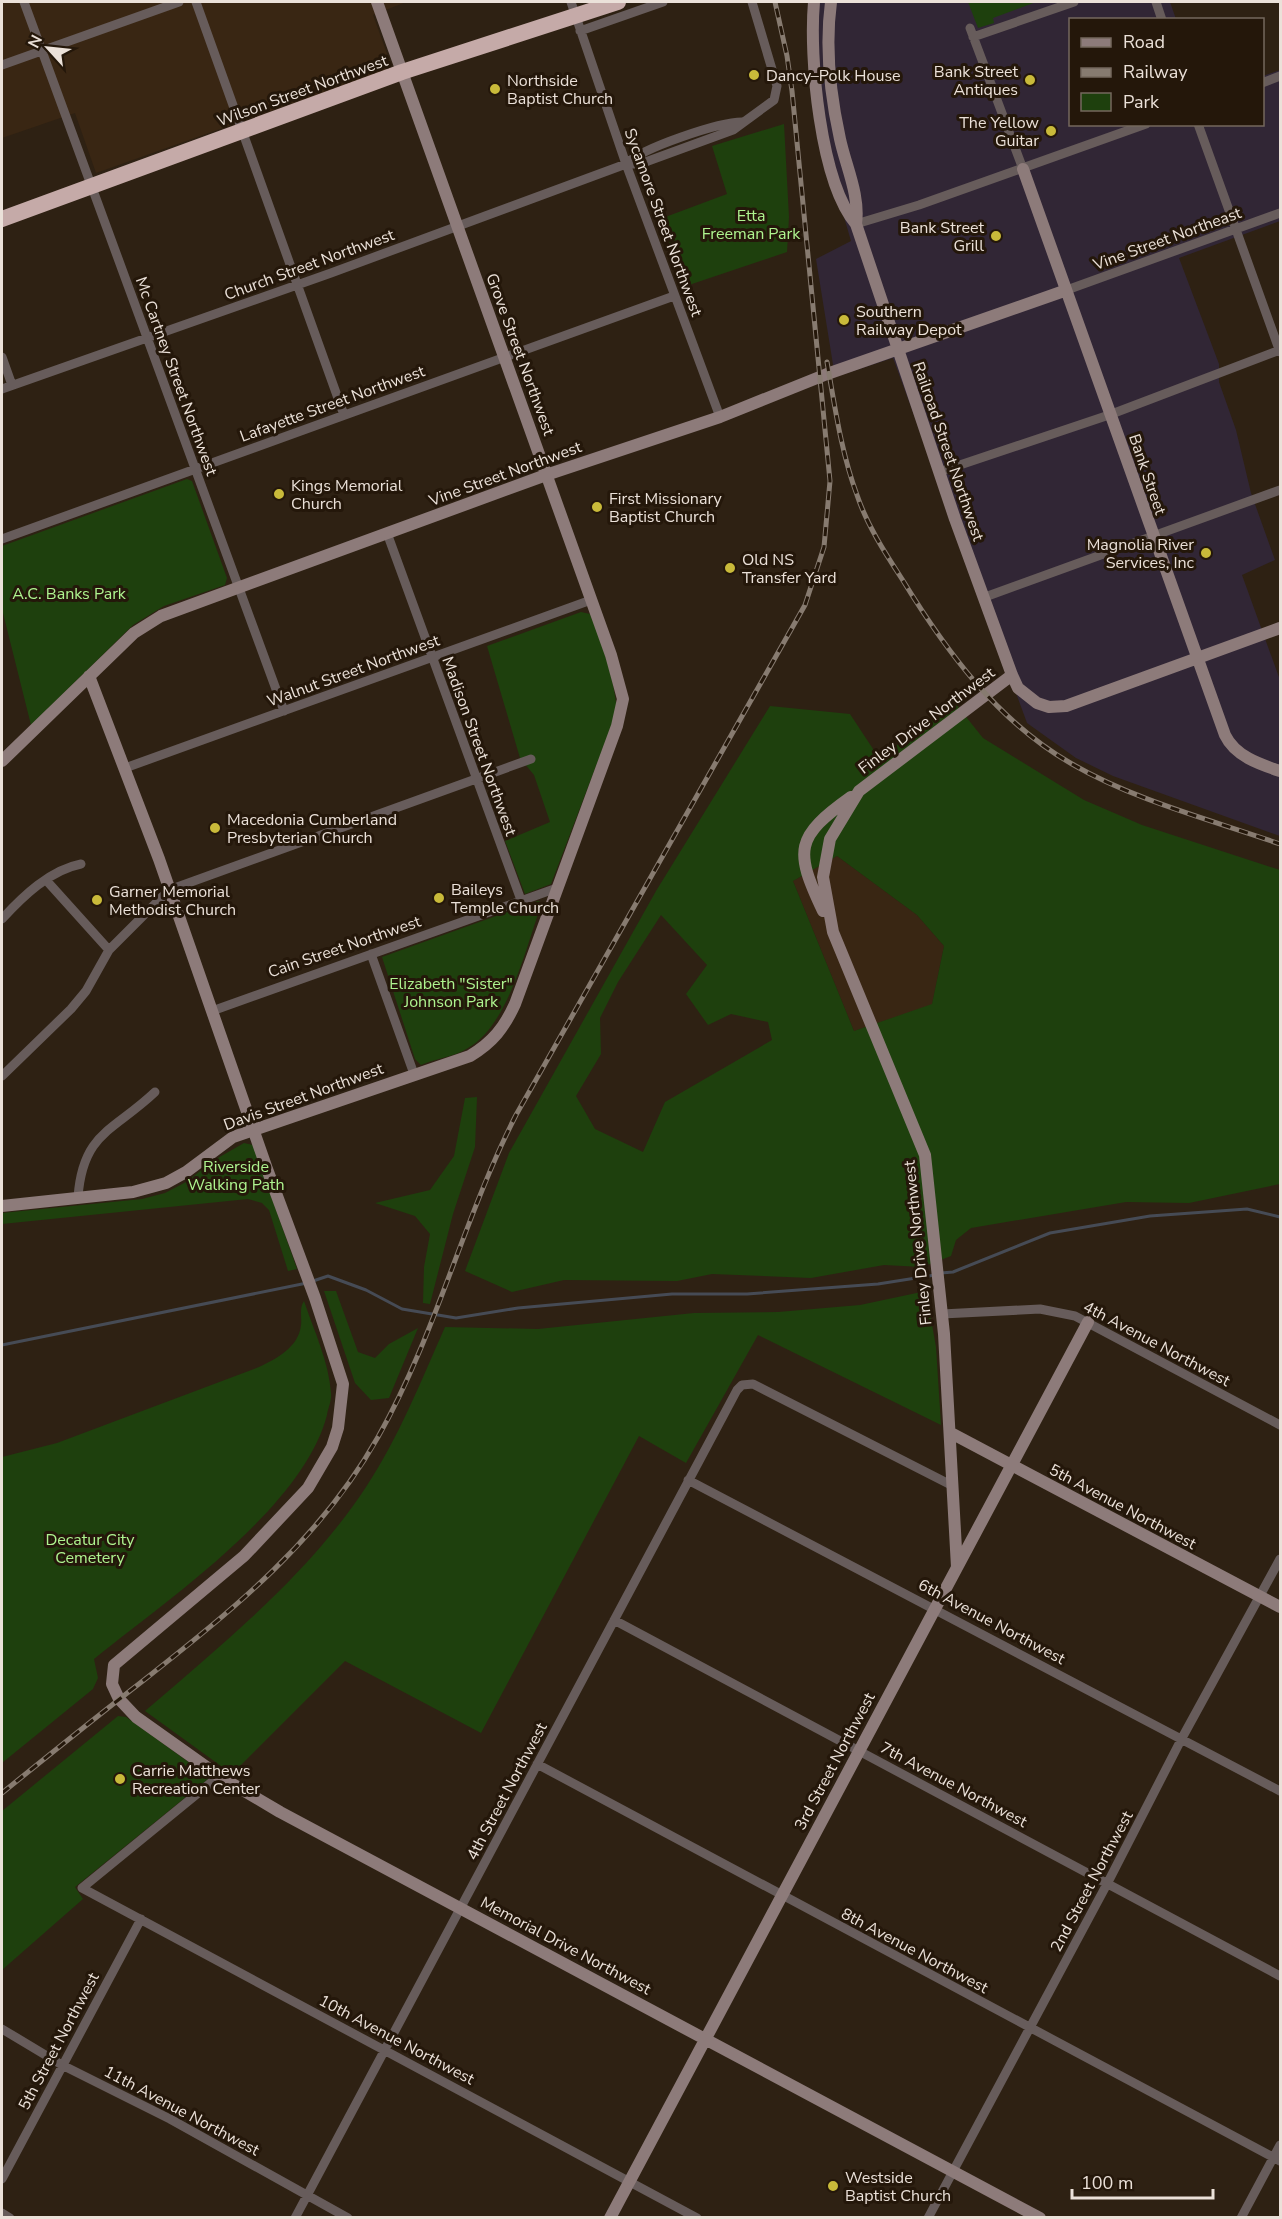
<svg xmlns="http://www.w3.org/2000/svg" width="1282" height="2219" viewBox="0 0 1282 2219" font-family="'Nunito Sans',sans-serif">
<rect width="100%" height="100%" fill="#2e2113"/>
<!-- commercial -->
<path fill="#312635" d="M 809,2 L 1170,2 L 1176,19 L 1070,20 L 1070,124 L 1262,124 L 1263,76 L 1280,70 L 1280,221 L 1179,258 L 1219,364 L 1219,382 L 1236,430 L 1251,493 L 1275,560 L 1242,575 L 1280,680 L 1280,836 L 1113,776 L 1076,758 L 1027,723 L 893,358 L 835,377 L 816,259 L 851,241 L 816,121 Z"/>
<!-- built -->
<path fill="#392613" d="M 2,2 L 406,2 L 373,15 L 390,62 L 386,70 L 96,173 L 75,113 L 2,138 Z
M 837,856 L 917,915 L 944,946 L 932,1005 L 854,1031 L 793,881 Z"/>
<!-- green -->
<path fill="#1e400d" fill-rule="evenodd" d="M 968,2 L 1036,2 L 993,18 L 994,23 L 978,28 Z
M 784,124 L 789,217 L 787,252 L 686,286 L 660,219 L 727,194 L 712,146 Z
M 187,479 L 192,481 L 227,578 L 225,585 L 164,606 L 133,625 L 31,725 L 2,609 L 2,546 Z
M 581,612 L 590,614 C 603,645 614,678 617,711 L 551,884 L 525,894 L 505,841 L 550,822 L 534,775 L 520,758 L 487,646 Z
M 955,703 L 983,738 L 1084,800 L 1142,825 L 1280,870 L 1280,1184 L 1189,1203 L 1126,1202 L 971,1228 L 956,1240 L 951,1256 L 922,1267 L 884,1265 L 811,1278 L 712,1274 L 677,1281 L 564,1280 L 512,1292 L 465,1271 L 509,1153 L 656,891 L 770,706 L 850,714 L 879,758 ZM 837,856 L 917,915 L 944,946 L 932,1004 L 854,1031 L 793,881 ZM 661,915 L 707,965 L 686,994 L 708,1025 L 731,1014 L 768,1022 L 772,1040 L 665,1102 L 643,1152 L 595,1129 L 576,1096 L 601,1054 L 600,1018 L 618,982 Z
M 538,901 L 542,903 C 526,946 509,1025 468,1048 C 455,1057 436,1058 421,1065 L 415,1059 L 382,957 Z
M 477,1097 L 475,1147 L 453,1214 L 430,1304 L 423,1303 L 424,1267 L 430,1234 L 415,1216 L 375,1203 L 430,1190 L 454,1156 L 465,1098 Z
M 244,1143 L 253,1145 L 297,1269 L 288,1271 L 269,1210 L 262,1203 L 248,1199 L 2,1224 L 2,1213 L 142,1199 L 165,1193 L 186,1182 L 216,1159 Z
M 324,1291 L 336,1291 L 358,1352 L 375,1358 L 389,1344 L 418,1328 L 389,1398 L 371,1400 L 355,1383 Z
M 926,1291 L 936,1347 L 941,1425 L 758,1335 L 686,1463 L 639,1436 L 481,1733 L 345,1661 L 232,1774 L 145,1711 C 224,1643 309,1574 366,1487 C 399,1437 421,1381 445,1327 L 538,1329 L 694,1313 L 778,1312 L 860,1305 Z
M 304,1301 C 314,1331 329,1362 331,1393 C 332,1400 328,1408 327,1415 C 303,1508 167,1600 94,1659 L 98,1678 L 93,1689 L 2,1763 L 2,1457 L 57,1443 L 259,1367 C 276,1359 299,1347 301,1325 C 302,1317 299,1308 304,1301 Z
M 118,1716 L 126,1717 L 205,1774 L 208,1779 L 75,1887 L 83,1899 L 2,1970 L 2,1811 Z"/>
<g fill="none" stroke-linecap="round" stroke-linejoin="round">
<!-- stream -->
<path stroke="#464b55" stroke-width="3" d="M 941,1273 L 953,1272 L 1050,1233 L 1150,1216 L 1247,1209 L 1280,1217
M 313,1281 L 328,1276 L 366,1290 L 402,1309 L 456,1318 L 518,1308 L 672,1294 L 747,1294 L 878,1284 L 935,1275
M 2,1345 L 307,1283"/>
<!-- street -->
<path stroke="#675c5b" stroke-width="9" d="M 24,2 L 284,711
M 196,2 L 344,415
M 571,2 L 626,164 L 720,417
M 1156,2 L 1162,20
M 970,28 L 1023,169
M 580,31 L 663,2
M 973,37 L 1074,2
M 2,65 L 179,2
M 1262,83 L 1280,76
M 1198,124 L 1280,352
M 626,164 C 642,148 719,122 742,122
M 856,224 L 919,205 L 1146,124
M 1064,291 L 1280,213
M 2,357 L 12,385
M 2,389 L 331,273 L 626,164 L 640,164 L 733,130 L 774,100 L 777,86 L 752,2
M 939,472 L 1109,415 L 1280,350
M 387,533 L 521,900
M 2,539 L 674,296
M 985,597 L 1280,490
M 125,768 L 591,600
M 46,880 L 109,950
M 2,919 C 23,896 50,870 81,864
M 371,954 L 414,1074
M 212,1011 L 557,888
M 2,1076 L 71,1009 L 86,991 L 109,950 L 169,890 L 531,759
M 78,1197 C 83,1132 114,1131 155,1092
M 942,1314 L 1040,1309 L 1075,1316 L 1280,1425
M 688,1480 L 1280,1791
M 614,1620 L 1280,1976
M 537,1764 L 1280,2161
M 219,1776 L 82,1888 L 697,2218
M 2,2029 L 62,2065 L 170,2119 L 348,2218
M 2,2179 L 141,1919
M 2,2213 L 10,2218
M 295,2218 L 737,1390 L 742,1385 L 753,1384 L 953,1486
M 928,2218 L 1108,1882 L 1182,1738 L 1280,1559
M 1241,2218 L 1280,2145"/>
<!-- secondary -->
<path stroke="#8d7b7a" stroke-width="12" d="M 814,2 C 809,57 820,182 856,224 L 955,519 L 1012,675 L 1018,688 L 1037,703 L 1049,707 L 1066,706 L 1280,628
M 831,2 C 825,47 830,94 840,139 C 846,167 860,195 856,224
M 1023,169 L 1225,735 C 1235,756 1259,764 1280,771
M 89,676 L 159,859 L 267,1169 L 315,1298 L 343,1384 L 338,1428 L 332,1447 L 308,1488 L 244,1556 L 114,1665 L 112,1684 L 119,1699 L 136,1717 L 219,1776 L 280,1812 L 1040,2218
M 2,761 L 134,633 L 161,616 L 546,475 L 720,417 L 827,374 L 1064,291
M 823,911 C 794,850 795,837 851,797
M 2,1206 L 133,1192 L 166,1183 L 186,1172 L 233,1137 L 470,1056 C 493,1042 504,1028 515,1004 L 617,726 L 623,699 L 611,655 L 377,2
M 951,1433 L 1280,1607
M 957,1567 L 944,1334 L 925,1155 L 833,932 L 823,877 L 830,839 L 859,791 L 1012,675
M 610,2218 L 1088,1322"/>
<!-- highway -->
<path stroke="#c5aaa8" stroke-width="16" d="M 2,219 L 402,72 L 618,2"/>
<defs>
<path id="rail" d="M 827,362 C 835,407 841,452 857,495 C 867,525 885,553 902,579 C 946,651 998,722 1072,764 C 1136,801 1212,820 1280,844
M 2,1793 C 49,1755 96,1717 144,1680 C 235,1608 320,1540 378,1437 C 436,1335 463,1219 516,1115 L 805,605 L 824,547 L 830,481 L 792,91 L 787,56 L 775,2"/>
</defs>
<!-- rail casing -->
<use href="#rail" stroke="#877b70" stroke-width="5"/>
<!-- rail -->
<use href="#rail" stroke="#24170a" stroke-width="3" stroke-dasharray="9" stroke-linecap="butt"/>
</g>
<!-- markers -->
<g fill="#c9ba3a" stroke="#24170a" stroke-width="2">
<circle cx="754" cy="75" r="6"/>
<circle cx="1030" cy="80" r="6"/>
<circle cx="495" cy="89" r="6"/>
<circle cx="1051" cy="131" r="6"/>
<circle cx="996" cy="236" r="6"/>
<circle cx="844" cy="320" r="6"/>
<circle cx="279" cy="494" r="6"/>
<circle cx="597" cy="507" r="6"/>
<circle cx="1206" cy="553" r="6"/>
<circle cx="730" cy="568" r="6"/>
<circle cx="215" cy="828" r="6"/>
<circle cx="439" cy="898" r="6"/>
<circle cx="97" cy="900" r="6"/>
<circle cx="120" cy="1779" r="6"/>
<circle cx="833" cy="2186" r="6"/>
</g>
<g text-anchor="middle" stroke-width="6" stroke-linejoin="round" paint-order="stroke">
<!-- poi labels -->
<g font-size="16" fill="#ebe1d9" stroke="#24170a" text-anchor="start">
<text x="1018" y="77" text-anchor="end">Bank Street<tspan x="1018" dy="18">Antiques</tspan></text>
<text x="766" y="81">Dancy–Polk House</text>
<text x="507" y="86">Northside<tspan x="507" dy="18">Baptist Church</tspan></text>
<text x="1039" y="128" text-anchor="end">The Yellow<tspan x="1039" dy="18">Guitar</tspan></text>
<text x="984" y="233" text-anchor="end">Bank Street<tspan x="984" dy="18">Grill</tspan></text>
<text x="856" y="317">Southern<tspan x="856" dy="18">Railway Depot</tspan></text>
<text x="291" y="491">Kings Memorial<tspan x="291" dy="18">Church</tspan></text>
<text x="609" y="504">First Missionary<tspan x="609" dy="18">Baptist Church</tspan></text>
<text x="1194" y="550" text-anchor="end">Magnolia River<tspan x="1194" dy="18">Services, Inc</tspan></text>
<text x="742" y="565">Old NS<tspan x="742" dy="18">Transfer Yard</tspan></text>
<text x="227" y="825">Macedonia Cumberland<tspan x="227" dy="18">Presbyterian Church</tspan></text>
<text x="451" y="895">Baileys<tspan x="451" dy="18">Temple Church</tspan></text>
<text x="109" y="897">Garner Memorial<tspan x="109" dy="18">Methodist Church</tspan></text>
<text x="132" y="1776">Carrie Matthews<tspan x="132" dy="18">Recreation Center</tspan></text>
<text x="845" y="2183">Westside<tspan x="845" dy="18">Baptist Church</tspan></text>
</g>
<!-- street labels -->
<g font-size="16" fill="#ebe1d9" stroke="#24170a">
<text transform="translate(302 90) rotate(-20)" y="6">Wilson Street Northwest</text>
<text transform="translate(664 222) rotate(70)" y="6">Sycamore Street Northwest</text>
<text transform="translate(1167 238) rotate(-20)" y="6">Vine Street Northeast</text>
<text transform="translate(309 264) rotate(-20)" y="6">Church Street Northwest</text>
<text transform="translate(521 354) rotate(70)" y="6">Grove Street Northwest</text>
<text transform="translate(177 376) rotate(70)" y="6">Mc Cartney Street Northwest</text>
<text transform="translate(332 403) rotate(-20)" y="6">Lafayette Street Northwest</text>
<text transform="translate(949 451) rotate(71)" y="6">Railroad Street Northwest</text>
<text transform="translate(505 473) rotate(-20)" y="6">Vine Street Northwest</text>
<text transform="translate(1148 474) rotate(71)" y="6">Bank Street</text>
<text transform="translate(353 670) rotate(-20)" y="6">Walnut Street Northwest</text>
<text transform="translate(926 720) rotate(-37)" y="6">Finley Drive Northwest</text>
<text transform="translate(480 746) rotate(70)" y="6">Madison Street Northwest</text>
<text transform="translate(344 946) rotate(-19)" y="6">Cain Street Northwest</text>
<text transform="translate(303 1096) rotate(-20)" y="6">Davis Street Northwest</text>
<text transform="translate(917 1243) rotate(-96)" y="6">Finley Drive Northwest</text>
<text transform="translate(1157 1343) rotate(28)" y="6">4th Avenue Northwest</text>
<text transform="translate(1123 1506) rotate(28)" y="6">5th Avenue Northwest</text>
<text transform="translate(992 1621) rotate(28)" y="6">6th Avenue Northwest</text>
<text transform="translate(834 1761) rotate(-62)" y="6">3rd Street Northwest</text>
<text transform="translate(954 1784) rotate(28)" y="6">7th Avenue Northwest</text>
<text transform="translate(506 1791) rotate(-62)" y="6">4th Street Northwest</text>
<text transform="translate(1091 1881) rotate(-62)" y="6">2nd Street Northwest</text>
<text transform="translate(566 1945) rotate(28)" y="6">Memorial Drive Northwest</text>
<text transform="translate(915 1950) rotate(28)" y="6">8th Avenue Northwest</text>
<text transform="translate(397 2039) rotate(28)" y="6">10th Avenue Northwest</text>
<text transform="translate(58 2041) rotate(-62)" y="6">5th Street Northwest</text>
<text transform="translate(182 2110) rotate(28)" y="6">11th Avenue Northwest</text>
</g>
<!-- park labels -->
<g font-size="16" fill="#aef48f" stroke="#24170a">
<text x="751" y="221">Etta<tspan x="751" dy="18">Freeman Park</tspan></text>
<text x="69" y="599">A.C. Banks Park</text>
<text x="451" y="989">Elizabeth "Sister"<tspan x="451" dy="18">Johnson Park</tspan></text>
<text x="236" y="1172">Riverside<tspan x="236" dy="18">Walking Path</tspan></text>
<text x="90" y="1545">Decatur City<tspan x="90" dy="18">Cemetery</tspan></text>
</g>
</g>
<!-- border -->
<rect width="1282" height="2219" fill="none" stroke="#ebe1d9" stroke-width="6"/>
<!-- legend -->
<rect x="1069" y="18" width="195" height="108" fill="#24170a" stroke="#74685d" stroke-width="1.5"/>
<rect x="1081" y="38" width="30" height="9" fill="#8d7b7a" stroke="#74685d" stroke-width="1.5"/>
<text x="1123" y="48" font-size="18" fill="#ebe1d9">Road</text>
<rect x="1081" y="68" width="30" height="9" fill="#877b70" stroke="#74685d" stroke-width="1.5"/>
<text x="1123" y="78" font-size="18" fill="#ebe1d9">Railway</text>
<rect x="1081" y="93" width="30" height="18" fill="#1e400d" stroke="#74685d" stroke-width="1.5"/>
<text x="1123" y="108" font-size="18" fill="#ebe1d9">Park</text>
<!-- north arrow -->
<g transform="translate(48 48) rotate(297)" stroke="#24170a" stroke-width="4.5" paint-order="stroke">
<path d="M0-4.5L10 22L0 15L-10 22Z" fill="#ebe1d9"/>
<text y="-9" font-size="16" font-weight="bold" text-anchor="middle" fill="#ebe1d9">N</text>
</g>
<!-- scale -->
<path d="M1072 2189v9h141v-9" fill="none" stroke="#ebe1d9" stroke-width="3"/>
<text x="1081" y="2189" font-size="18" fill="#ebe1d9" stroke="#24170a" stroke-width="4.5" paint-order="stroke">100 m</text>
</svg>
